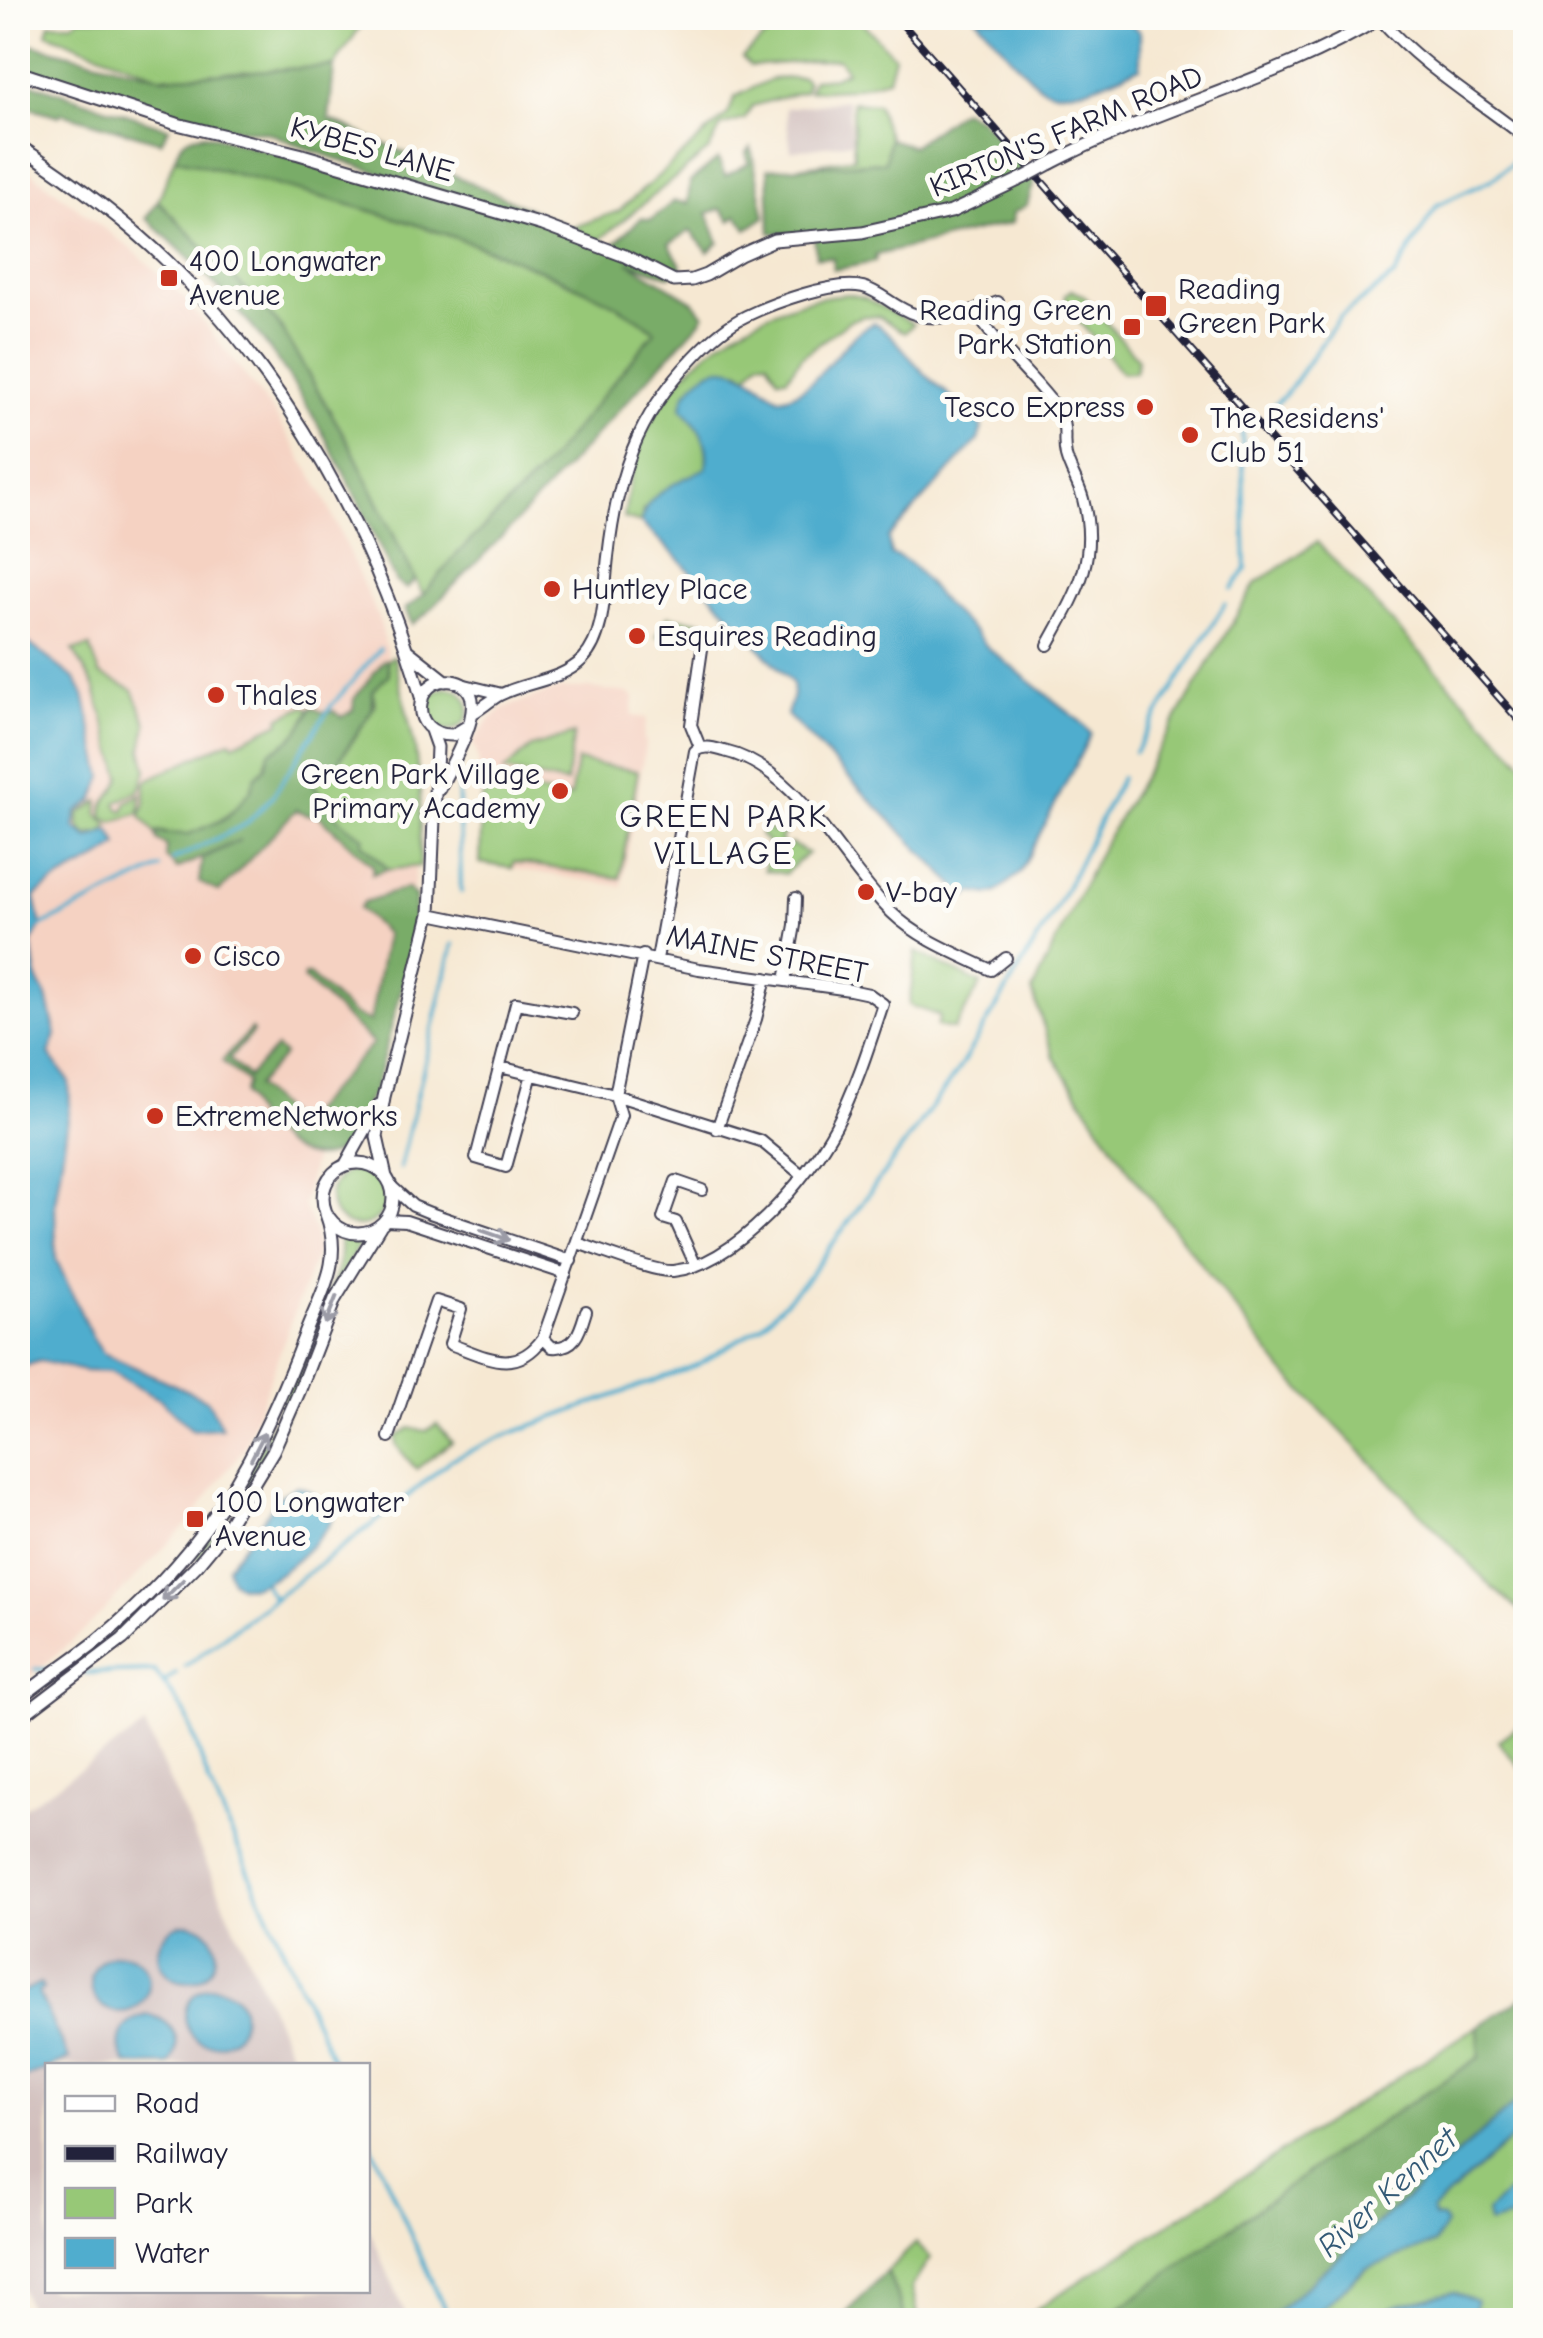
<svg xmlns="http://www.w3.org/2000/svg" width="1543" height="2338" viewBox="0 0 1543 2338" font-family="'Comic Neue',sans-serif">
<rect width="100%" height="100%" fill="#fdfcf7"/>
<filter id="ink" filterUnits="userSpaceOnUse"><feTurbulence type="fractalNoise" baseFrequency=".01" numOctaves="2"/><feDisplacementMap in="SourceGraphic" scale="20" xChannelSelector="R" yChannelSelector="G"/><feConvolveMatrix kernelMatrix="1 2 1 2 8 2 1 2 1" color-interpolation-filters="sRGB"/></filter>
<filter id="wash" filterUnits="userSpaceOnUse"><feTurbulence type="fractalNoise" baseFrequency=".0048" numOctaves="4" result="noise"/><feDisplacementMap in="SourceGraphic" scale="40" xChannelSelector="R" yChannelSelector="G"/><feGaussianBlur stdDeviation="2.25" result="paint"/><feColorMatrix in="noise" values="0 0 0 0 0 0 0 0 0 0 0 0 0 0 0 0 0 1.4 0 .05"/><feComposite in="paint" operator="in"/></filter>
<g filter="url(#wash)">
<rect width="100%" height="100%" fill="#f6e8d2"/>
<!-- built -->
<path fill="#f5d2c2" d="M 18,162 L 140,256 L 185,299 L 272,410 L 322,492 L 380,622 L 409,750 L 416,863 L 410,924 L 350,1122 L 316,1150 L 303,1205 L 314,1230 L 317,1252 L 244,1448 L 187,1524 L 84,1631 L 18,1687 Z
M 588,688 L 629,693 L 634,697 L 632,716 L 647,718 L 643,739 L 646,740 L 622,886 L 480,863 L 482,784 L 476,749 L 473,744 L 475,739 L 488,721 L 503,708 L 560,689 Z"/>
<!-- industrial -->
<path fill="#d1bfbd" d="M 847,100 L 852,142 L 791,151 L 785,108 Z
M 145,1726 L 296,2065 L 48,2066 L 48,2290 L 368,2290 L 368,2227 L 408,2320 L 34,2320 L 18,2281 L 18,1812 Z"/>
<!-- green -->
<path fill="#97c877" stroke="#5c7559" stroke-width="2.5" d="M 80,18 L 366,18 L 334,66 L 162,77 L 47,33 L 50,23 L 73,23 Z
M 787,18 L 858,18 L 894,56 L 888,79 L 850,89 L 809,91 L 813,79 L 834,77 L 847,71 L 838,59 L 750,66 L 742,57 Z
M 803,77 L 807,82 L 805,91 L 752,106 L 745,119 L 721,126 L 709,150 L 599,240 L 571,228 L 619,211 L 728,114 L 735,97 L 771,79 Z
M 852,102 L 877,104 L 889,139 L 886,162 L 798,167 L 854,158 Z
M 175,158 C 301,192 428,221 548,274 C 586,290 624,305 656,332 L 540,472 L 457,554 L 423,595 L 351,447 L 278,323 L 158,201 Z
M 1071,290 L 1083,295 L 1138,359 L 1135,372 L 1122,373 L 1067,307 L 1065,295 Z
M 848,294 L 865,298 L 913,324 L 905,333 L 879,317 L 863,316 L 849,321 L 801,357 L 787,378 L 778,378 L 768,361 L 760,360 L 748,375 L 738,370 L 682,408 C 698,427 711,443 706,469 L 643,510 L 641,523 L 624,518 C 627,495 631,473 638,451 C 669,363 758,300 848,294 Z
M 1317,542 L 1525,765 L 1525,1614 L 1493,1588 L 1283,1371 L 1128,1169 L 1054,1058 L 1032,991 L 1103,845 L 1255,584 Z
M 668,616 L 711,623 L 713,631 L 703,638 L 657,636 Z
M 90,647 L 100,674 L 133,690 L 147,724 L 142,749 L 147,769 L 140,790 L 116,803 L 119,809 L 124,811 L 127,802 L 141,794 L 140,813 L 113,822 L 104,818 C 98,799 118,794 121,777 L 94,686 L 73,650 Z
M 394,656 L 415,748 L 420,791 L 420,866 L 386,870 L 387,868 L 362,843 L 362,836 C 337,822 324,803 311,780 L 321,766 L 336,764 C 351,745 363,725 375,705 L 373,691 L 389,674 L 387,660 Z
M427 709a21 21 0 1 1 42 0a21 21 0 1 1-42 0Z
M 304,706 L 310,709 C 305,720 301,729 292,739 C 280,752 268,748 265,768 C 256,776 256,784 248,794 C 227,820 194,844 159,831 L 155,833 L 141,816 L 145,803 L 145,784 L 149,779 L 231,740 L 234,744 L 280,722 L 279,718 Z
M 574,734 L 566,783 L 504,771 L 531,747 Z
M 577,761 L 638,771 L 620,878 L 514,862 L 512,868 L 480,863 L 482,798 L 493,785 L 570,797 Z
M 99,801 L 98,814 L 109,825 L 102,833 L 86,835 L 79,826 L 79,814 Z
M 766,827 L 772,832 L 775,830 L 784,834 L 780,841 L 785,845 L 784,851 L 791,844 L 808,853 L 785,874 L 764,870 L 769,844 L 760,835 Z
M 916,952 L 981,984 L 954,1029 L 937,1026 L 940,1016 L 909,1005 Z
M330 1198a28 28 0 1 1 56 0a28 28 0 1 1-56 0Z
M 339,1237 L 360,1243 L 329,1296 L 293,1398 L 255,1476 L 199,1559 L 193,1555 C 250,1482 284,1403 317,1317 C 327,1291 345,1267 339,1237 Z
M 437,1424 L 452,1442 L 416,1469 L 396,1445 L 396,1437 L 410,1428 L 426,1431 Z
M 1525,1720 L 1525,1774 L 1498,1741 Z
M 1478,2026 L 1480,2057 L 1337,2151 L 1104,2320 L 1019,2320 Z
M 1525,2126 L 1525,2320 L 1308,2320 L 1366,2269 L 1435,2243 L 1432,2210 Z
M 916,2243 L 930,2258 L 912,2287 L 919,2320 L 906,2320 L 887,2271 Z"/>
<!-- forest -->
<path fill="#79ac68" stroke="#4e6752" stroke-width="2.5" d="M 18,41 L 162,77 L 334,66 L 329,119 L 612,246 L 641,218 L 651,220 L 674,201 L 688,203 L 690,182 L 718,159 L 725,176 L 749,163 L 746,153 L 751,148 L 765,217 L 747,229 L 737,215 L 731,221 L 721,209 L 707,213 L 719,242 L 708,252 L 690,231 L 669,244 L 682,267 L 670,276 L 628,262 L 694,302 L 704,315 L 700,322 L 516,522 L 426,614 L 412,624 L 405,609 L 423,595 L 457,554 L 540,472 L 655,331 C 623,305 586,290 548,273 C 428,221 301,192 175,158 C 179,141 188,135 206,134 L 505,214 L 313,151 L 269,133 L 202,124 L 18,67 Z
M 18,79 L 34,84 L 169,128 L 161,142 L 62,113 L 59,116 L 18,104 Z
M 962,110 L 980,119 L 1035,178 L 1027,205 L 1013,213 L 1012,223 L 876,255 L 875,262 L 839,269 L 833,269 L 833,258 L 816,257 L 814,234 L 770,233 L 768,169 L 885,162 L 889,139 L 912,146 Z
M 158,201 L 278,323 L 351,447 L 415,579 L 407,589 L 396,582 C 357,497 316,408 258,334 C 225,292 185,254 146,218 Z
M 384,660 L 387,660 L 389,674 L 373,691 L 372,710 L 338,762 L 321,766 L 311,780 C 327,803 334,821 364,837 L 362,843 L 387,868 L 386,870 L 372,874 L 373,866 L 317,814 L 309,815 L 296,810 L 219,892 L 199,882 L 202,859 L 240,840 L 177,869 L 166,857 L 167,846 L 158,841 L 155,833 L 189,834 L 227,818 L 251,790 L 255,777 L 265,768 L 269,752 C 292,743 301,729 312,707 L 322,712 L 334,711 L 342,717 L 353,710 L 354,699 Z
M 407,888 L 416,897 L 412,949 L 374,1093 C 360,1106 363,1127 350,1141 C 324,1169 291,1157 270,1131 C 265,1125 257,1120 254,1114 C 249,1106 250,1101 243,1094 L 247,1082 L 222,1061 L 251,1029 L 253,1032 L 229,1059 L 248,1077 L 276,1048 L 284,1055 L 256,1086 L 298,1125 L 373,1043 L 304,979 L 304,975 L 309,975 L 351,1013 L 370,1022 L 386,934 L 359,908 L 364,902 Z
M 1525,1996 L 1525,2095 L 1267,2320 L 1104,2320 L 1337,2151 L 1480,2057 L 1478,2026 Z
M 887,2271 L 906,2320 L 840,2320 Z"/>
<!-- water -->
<path fill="#50adce" stroke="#396884" stroke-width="2.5" d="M 976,18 L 1124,18 L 1140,32 L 1140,67 C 1113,77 1070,103 1041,87 C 1028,79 990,32 976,18 Z
M 874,323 C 895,334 908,357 924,373 C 944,392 965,406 982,427 L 978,440 L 888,538 L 891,555 C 914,558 928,586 943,602 C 958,619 975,628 988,648 L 1081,722 L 1091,734 L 1020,873 L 997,892 L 988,895 L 973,892 L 968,896 L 961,892 L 787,715 L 793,695 L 792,683 L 675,555 L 641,523 C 645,492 681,481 706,468 C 711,442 698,426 682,408 C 683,395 688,389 697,381 C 724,351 754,380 779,398 C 821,393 837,338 874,323 Z
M 18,635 L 75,679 L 84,695 L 103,777 L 94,800 L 77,812 L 75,828 L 89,838 L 110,830 L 118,845 C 93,866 59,875 35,897 L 41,926 L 32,943 L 34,957 L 37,979 L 47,997 L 56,1035 L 49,1054 L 69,1081 L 70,1106 L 55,1203 L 56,1259 L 93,1339 L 103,1353 L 208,1400 L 222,1428 L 192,1430 L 161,1400 L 110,1372 L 84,1371 L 40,1361 L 22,1367 L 18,1373 Z
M 297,1486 C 314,1490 324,1502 332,1519 C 322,1542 238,1624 227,1567 L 280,1496 Z
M158 1953a29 29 0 1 1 58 0a29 29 0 1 1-58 0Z
M91 1983a29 29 0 1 1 58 0a29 29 0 1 1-58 0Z
M 40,1983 L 43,1989 L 38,1992 L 69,2059 L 18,2081 L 18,1994 Z
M185 2016a29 29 0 1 1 58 0a29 29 0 1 1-58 0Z
M 150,2015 C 176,2022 184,2044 169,2065 L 127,2065 C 111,2043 122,2018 150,2015 Z
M 1525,2095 L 1525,2126 L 1432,2210 L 1434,2217 L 1442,2218 L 1446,2224 L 1435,2243 L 1365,2269 L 1308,2320 L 1267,2320 Z
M 1519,2190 L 1525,2200 L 1525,2208 L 1518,2216 L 1489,2224 L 1487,2212 L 1508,2193 Z
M 1453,2292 L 1476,2300 L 1474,2313 L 1464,2320 L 1366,2320 L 1395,2306 Z"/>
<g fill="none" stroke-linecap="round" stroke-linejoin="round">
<!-- stream -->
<path stroke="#50adce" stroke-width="4" d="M 1274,405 L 1286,394 L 1340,317 L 1394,276 L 1437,205 L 1491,180 L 1526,151
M 1232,589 L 1246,569 L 1242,431
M 1135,752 L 1225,604
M 458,763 L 461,892
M 173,860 L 246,824 L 272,797 L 331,706 L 380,649
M 41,926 L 160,868
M 400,1168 L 453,944
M 265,1585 L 274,1599
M 185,1666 L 395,1507 L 450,1460 L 501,1437 L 697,1365 L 761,1326 L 807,1279 L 957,1072 L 1055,910 L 1121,778
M 35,1669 L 50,1670
M 85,1673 L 155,1671 L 186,1714 L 209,1782 L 335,2066
M 163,1683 L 176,1673
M 368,2138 L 449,2320"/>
</g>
</g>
<g filter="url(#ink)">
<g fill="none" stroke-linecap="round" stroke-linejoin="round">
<defs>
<path id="minor" d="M 1379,18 C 1422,67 1475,98 1526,138
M 975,310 C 991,340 1032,375 1054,405 C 1071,430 1061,435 1066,456 C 1070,471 1079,484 1083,499 C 1099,560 1076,594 1048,645
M 461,684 L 502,694
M 475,712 C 483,707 491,700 500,695 C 526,681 560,682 583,659 C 606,635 604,588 608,557 C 617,476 636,418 693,358 C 708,342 725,326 746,316 C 773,303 834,280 863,287 C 878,291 889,302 903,309 C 934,327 966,313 998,302
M 700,747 L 691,725 L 702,649
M 430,914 L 699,969 L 850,990 L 869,994 L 883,1004 C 869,1046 856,1088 836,1126 C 808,1178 735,1265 673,1271 C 655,1273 597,1249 577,1243
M 657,959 L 695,751 C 705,745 713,748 724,751 C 799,768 841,864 892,913 C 919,939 958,954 991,970 L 1006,958
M 785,981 L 795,925 L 796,898
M 500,1067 L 615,1095 L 761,1141 L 802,1175
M 532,1074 L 506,1167 L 476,1158 L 516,1003 L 572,1013
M 717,1129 L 756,1019 L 766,978
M 391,1186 L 413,1206 L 430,1213 L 571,1261
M 385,1220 L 406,1221 L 566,1274
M 695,1264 L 676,1222 L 663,1218 L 676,1181 L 702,1190
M 543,1338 L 552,1347 C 576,1349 580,1331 586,1311
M 389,1437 L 436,1301 L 461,1309 L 450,1344 C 486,1357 516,1376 543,1338 L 621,1115 L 615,1095 L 643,955"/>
<path id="tertiary" d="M 18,72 L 177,124 L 299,154 L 542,225 L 625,256 L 674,281 L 692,280 L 706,275 L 740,255 L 774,240 L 862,232 L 951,212 L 1025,177
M 18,145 C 71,180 122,217 168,262 C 288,378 377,539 422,700
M 1051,163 C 1157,107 1277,81 1380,18
M 408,651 L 446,681
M 439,789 C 450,766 500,689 452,681 C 414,675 406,736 453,735 L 468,726
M323 1198a35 35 0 1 1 70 0a35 35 0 1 1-70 0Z
M 346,1164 L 379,1105
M 386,1177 L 377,1137 L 384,1097 L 430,914 L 437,747 L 431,730
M 18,1700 C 43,1679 71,1661 97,1641 C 204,1553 256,1464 304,1337 C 321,1292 344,1262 326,1214
M 18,1719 L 123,1639 L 197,1565 L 221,1536 L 273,1451 L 299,1392 L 335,1299 L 380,1226"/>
</defs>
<!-- minor casing -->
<use href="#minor" stroke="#424052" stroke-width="14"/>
<!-- tertiary casing -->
<use href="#tertiary" stroke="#424052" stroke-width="15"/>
<!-- minor -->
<use href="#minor" stroke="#fff" stroke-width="10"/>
<!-- tertiary -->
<use href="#tertiary" stroke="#fff" stroke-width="11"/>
<defs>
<path id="rail" d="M 897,18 L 1526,728"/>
</defs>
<!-- rail casing -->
<use href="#rail" stroke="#22223b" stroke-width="8"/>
<!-- rail -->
<use href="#rail" stroke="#fdfcf7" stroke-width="4" stroke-dasharray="11" stroke-linecap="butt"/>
<defs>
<path id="tertiary-bridge" d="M 1025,177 L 1051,163"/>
</defs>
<!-- tertiary-bridge casing -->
<use href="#tertiary-bridge" stroke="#424052" stroke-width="15" stroke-linecap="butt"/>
<!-- tertiary-bridge -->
<use href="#tertiary-bridge" stroke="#fff" stroke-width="11"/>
</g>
<!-- one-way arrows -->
<defs><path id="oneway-shaft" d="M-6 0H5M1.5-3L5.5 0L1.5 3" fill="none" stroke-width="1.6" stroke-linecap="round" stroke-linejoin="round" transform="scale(2.5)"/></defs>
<g stroke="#9c9ca7">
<use href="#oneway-shaft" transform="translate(495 1235) rotate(19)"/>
<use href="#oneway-shaft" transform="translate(331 1310) rotate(112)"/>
<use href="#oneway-shaft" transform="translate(258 1446) rotate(-63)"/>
<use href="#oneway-shaft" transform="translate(173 1590) rotate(135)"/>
</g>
</g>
<!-- markers -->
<g fill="#c8321e" stroke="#fdfcf7" stroke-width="4">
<rect x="159" y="268" width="20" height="20" rx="5"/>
<rect x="1144" y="294" width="24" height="24" rx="5"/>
<rect x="1122" y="317" width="20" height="20" rx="5"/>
<circle cx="1145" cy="407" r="10"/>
<circle cx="1190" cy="435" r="10"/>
<circle cx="552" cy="589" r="10"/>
<circle cx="637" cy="636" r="10"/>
<circle cx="216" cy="695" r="10"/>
<circle cx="560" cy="791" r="10"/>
<circle cx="866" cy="892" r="10"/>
<circle cx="193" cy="956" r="10"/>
<circle cx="155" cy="1116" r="10"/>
<rect x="185" y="1509" width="20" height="20" rx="5"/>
</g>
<g text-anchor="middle" stroke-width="10" stroke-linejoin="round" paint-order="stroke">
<!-- street labels -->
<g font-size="30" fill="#22223b" stroke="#fdfcf7">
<text transform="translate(1066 131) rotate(-23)" y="10">KIRTON'S FARM ROAD</text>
<text transform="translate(372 149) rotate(16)" y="10">KYBES LANE</text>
<text transform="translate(767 954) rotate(11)" y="10">MAINE STREET</text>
</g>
<!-- poi labels -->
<g font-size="30" fill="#22223b" stroke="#fdfcf7" text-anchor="start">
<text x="189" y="271">400 Longwater<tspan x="189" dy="34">Avenue</tspan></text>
<text x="1178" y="299">Reading<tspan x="1178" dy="34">Green Park</tspan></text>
<text x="1112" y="320" text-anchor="end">Reading Green<tspan x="1112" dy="34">Park Station</tspan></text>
<text x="1125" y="417" text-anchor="end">Tesco Express</text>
<text x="1210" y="428">The Residens'<tspan x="1210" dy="34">Club 51</tspan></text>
<text x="572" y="599">Huntley Place</text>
<text x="657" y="646">Esquires Reading</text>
<text x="236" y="705">Thales</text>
<text x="540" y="784" text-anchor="end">Green Park Village<tspan x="540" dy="34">Primary Academy</tspan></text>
<text x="886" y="902">V-bay</text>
<text x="213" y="966">Cisco</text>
<text x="175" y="1126">ExtremeNetworks</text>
<text x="215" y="1512">100 Longwater<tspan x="215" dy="34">Avenue</tspan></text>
</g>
<!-- neighbourhood labels -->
<g font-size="32" letter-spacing="2.5" fill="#22223b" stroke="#fdfcf7">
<text x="724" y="827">GREEN PARK<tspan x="724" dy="37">VILLAGE</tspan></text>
</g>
<!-- water labels -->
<g font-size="32" font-style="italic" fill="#345a76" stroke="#fdfcf7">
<text transform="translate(1387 2192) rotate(-42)" y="11">River Kennet</text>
</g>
</g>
<!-- margin -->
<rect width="1543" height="2338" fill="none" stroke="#fdfcf7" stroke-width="60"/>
<!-- legend -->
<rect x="45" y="2063" width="325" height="230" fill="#fdfcf7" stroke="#a5a5ac" stroke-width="2.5"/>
<rect x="65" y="2096" width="50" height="15" fill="#ffffff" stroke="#a5a5ac" stroke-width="2.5"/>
<text x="135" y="2113" font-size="30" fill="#22223b">Road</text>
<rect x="65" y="2146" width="50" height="15" fill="#22223b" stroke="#a5a5ac" stroke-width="2.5"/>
<text x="135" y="2163" font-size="30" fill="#22223b">Railway</text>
<rect x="65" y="2188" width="50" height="30" fill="#97c877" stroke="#a5a5ac" stroke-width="2.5"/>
<text x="135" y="2213" font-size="30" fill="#22223b">Park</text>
<rect x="65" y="2238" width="50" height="30" fill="#50adce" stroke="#a5a5ac" stroke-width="2.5"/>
<text x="135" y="2263" font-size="30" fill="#22223b">Water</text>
</svg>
